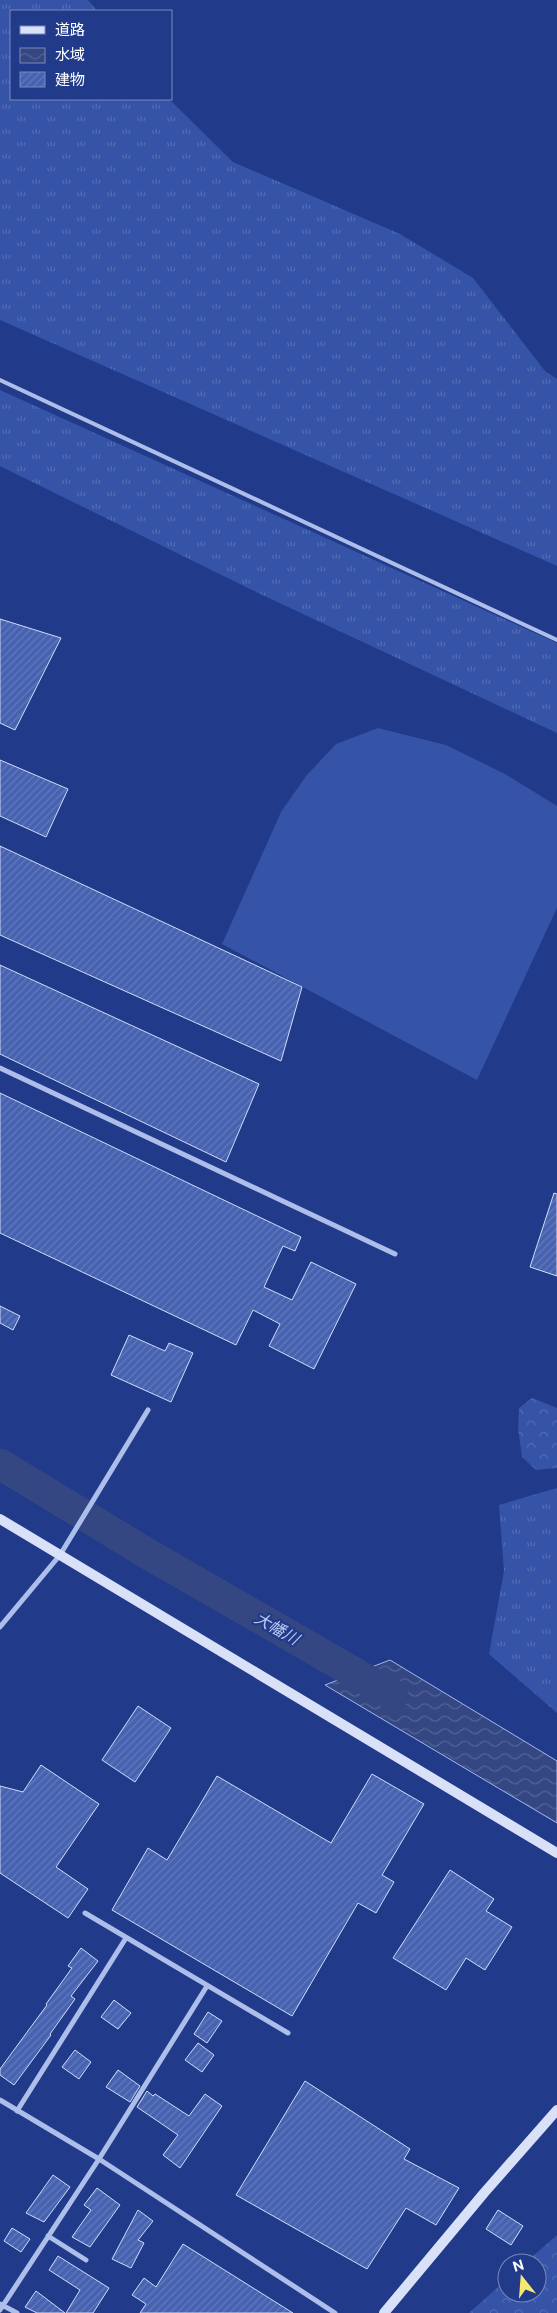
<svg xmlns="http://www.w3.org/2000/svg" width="557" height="2313" viewBox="0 0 557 2313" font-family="'Public Sans','Noto Sans JP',sans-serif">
<defs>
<pattern id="grass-tufts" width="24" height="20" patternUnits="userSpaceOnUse" patternTransform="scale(1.25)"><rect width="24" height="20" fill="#3553a7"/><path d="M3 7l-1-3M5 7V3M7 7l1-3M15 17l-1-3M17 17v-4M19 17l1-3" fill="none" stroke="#536db4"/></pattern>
<pattern id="forest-crowns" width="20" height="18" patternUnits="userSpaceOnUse" patternTransform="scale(1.25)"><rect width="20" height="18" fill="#3553a7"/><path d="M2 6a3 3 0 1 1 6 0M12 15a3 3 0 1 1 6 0" fill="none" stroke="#536db4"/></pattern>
<pattern id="water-waves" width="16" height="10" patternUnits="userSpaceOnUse" patternTransform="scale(1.25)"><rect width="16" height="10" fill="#344782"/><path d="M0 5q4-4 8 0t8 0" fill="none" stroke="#526395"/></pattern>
<pattern id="building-hatch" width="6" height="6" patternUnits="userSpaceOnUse" patternTransform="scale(1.25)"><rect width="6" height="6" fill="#4662b0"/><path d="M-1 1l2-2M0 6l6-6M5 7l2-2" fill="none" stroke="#627abc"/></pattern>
</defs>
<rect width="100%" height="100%" fill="#213b8a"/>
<!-- grass -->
<path fill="url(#grass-tufts)" d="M 0,0 L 88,0 L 97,11 L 11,11 L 11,99 L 169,99 L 233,162 L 400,234 L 473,278 L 545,371 L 557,379 L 557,566 L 0,320 Z
M 0,390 L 557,643 L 557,733 L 250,589 L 0,466 Z
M 557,1488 L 557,1713 L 489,1654 L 504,1571 L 499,1505 Z"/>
<!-- forest -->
<path fill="url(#forest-crowns)" d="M 532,1398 L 557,1408 L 557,1468 L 536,1470 L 522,1457 L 518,1428 L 519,1408 Z
M 557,2235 L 557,2313 L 469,2313 L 507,2279 L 507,2293 L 537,2293 L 537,2263 L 525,2263 Z"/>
<!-- pitch -->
<path fill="#3553a7" d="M 378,728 L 446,745 L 505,774 L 557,806 L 557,908 L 477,1080 L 222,944 L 281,812 L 306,776 L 336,744 Z"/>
<!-- water -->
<path fill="url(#water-waves)" stroke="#a2b6ec" d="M 390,1660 L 557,1761 L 557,1823 L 325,1685 Z"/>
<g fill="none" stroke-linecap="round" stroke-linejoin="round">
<!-- river -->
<path stroke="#344782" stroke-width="31" d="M 0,1464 L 148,1554 L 393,1695"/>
</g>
<!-- building -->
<path fill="url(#building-hatch)" stroke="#d2dcf8" d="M 0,619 L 61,638 L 15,730 L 0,723 Z
M 0,760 L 68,789 L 46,837 L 0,816 Z
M 0,846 L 302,987 L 281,1061 L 0,935 Z
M 0,965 L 259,1084 L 226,1162 L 0,1054 Z
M 0,1093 L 301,1237 L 295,1251 L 283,1246 L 264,1287 L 292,1300 L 311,1262 L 356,1284 L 314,1369 L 269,1346 L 280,1324 L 253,1310 L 236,1345 L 0,1233 Z
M 554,1193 L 557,1194 L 557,1276 L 530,1267 Z
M 0,1306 L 20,1316 L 13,1330 L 0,1323 Z
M 129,1335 L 165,1351 L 169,1343 L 193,1353 L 171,1402 L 111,1375 Z
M 138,1706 L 171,1728 L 135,1782 L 102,1760 Z
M 41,1765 L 99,1804 L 56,1867 L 88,1889 L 68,1918 L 0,1873 L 0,1786 L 23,1792 Z
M 372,1774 L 424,1804 L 382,1875 L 394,1882 L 376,1913 L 358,1903 L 292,2016 L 112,1910 L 148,1848 L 167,1860 L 217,1776 L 331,1843 Z
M 450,1870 L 494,1899 L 486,1911 L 512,1927 L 485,1970 L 466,1958 L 446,1990 L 393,1958 Z
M 81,1948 L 98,1961 L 71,1996 L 75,1999 L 50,2034 L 51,2035 L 14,2085 L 0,2075 L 0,2069 L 47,2005 L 46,2004 L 72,1968 L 68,1966 Z
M 114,2000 L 131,2013 L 118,2029 L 101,2017 Z
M 208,2012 L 222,2021 L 207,2043 L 194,2034 Z
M 198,2043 L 214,2055 L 202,2072 L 185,2060 Z
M 75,2050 L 91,2062 L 79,2079 L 62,2067 Z
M 118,2070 L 140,2086 L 130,2102 L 106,2087 Z
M 305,2081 L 410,2149 L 404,2159 L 459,2188 L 436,2225 L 406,2208 L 367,2269 L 236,2195 Z
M 147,2091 L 153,2096 L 155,2094 L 189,2116 L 205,2094 L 222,2106 L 180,2168 L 163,2155 L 178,2135 L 137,2107 Z
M 53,2175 L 70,2187 L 44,2222 L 26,2213 Z
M 97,2188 L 120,2205 L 90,2247 L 72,2237 L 91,2210 L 84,2205 Z
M 138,2210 L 153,2221 L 138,2240 L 144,2243 L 131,2268 L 112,2259 Z
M 498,2210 L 523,2226 L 511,2245 L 486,2229 Z
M 12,2228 L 30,2239 L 21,2252 L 4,2241 Z
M 183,2244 L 293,2313 L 140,2313 L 146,2304 L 132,2295 L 144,2278 L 156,2287 Z
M 58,2256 L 109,2288 L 93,2313 L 66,2313 L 80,2290 L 49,2270 Z
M 36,2291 L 65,2313 L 37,2313 L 25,2307 Z"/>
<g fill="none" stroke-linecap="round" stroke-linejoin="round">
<!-- lane -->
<path stroke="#aebeeb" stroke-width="4" d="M 0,380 L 557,640"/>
<!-- street -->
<path stroke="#aebeeb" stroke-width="5" d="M 0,1068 L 395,1254
M 0,1627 L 60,1555 L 148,1410
M 85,1913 L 288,2033
M 0,2100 L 99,2159 L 335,2313
M 17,2111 L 126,1938
M 48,2236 L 86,2260
M 0,2304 L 17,2313
M 0,2310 L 99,2159 L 207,1986"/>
<!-- secondary -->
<path stroke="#d9e1f8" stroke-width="10" d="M 0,1519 L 557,1853
M 384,2313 L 484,2193 L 557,2110"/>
</g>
<g text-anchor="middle" stroke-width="4.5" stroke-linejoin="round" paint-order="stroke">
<!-- water labels -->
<g font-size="16" font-style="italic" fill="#bac9f2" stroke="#213b8a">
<text transform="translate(277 1628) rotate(30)" y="6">大幡川</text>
</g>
</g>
<!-- legend -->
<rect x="10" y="10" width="162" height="90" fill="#213b8a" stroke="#7a89b9"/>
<rect x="20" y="26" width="25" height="8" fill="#d9e1f8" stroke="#7a89b9"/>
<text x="55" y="35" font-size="15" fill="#ffffff">道路</text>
<rect x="20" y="48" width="25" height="15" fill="url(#water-waves)" stroke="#7a89b9"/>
<text x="55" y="60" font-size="15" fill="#ffffff">水域</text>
<rect x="20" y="72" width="25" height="15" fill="url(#building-hatch)" stroke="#7a89b9"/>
<text x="55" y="85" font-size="15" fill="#ffffff">建物</text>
<!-- north arrow -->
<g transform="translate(522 2278) rotate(343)"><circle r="24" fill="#213b8a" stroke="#7a89b9"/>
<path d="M0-4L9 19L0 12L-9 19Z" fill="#f7e96f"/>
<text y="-8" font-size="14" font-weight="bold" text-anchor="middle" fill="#ffffff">N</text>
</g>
</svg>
